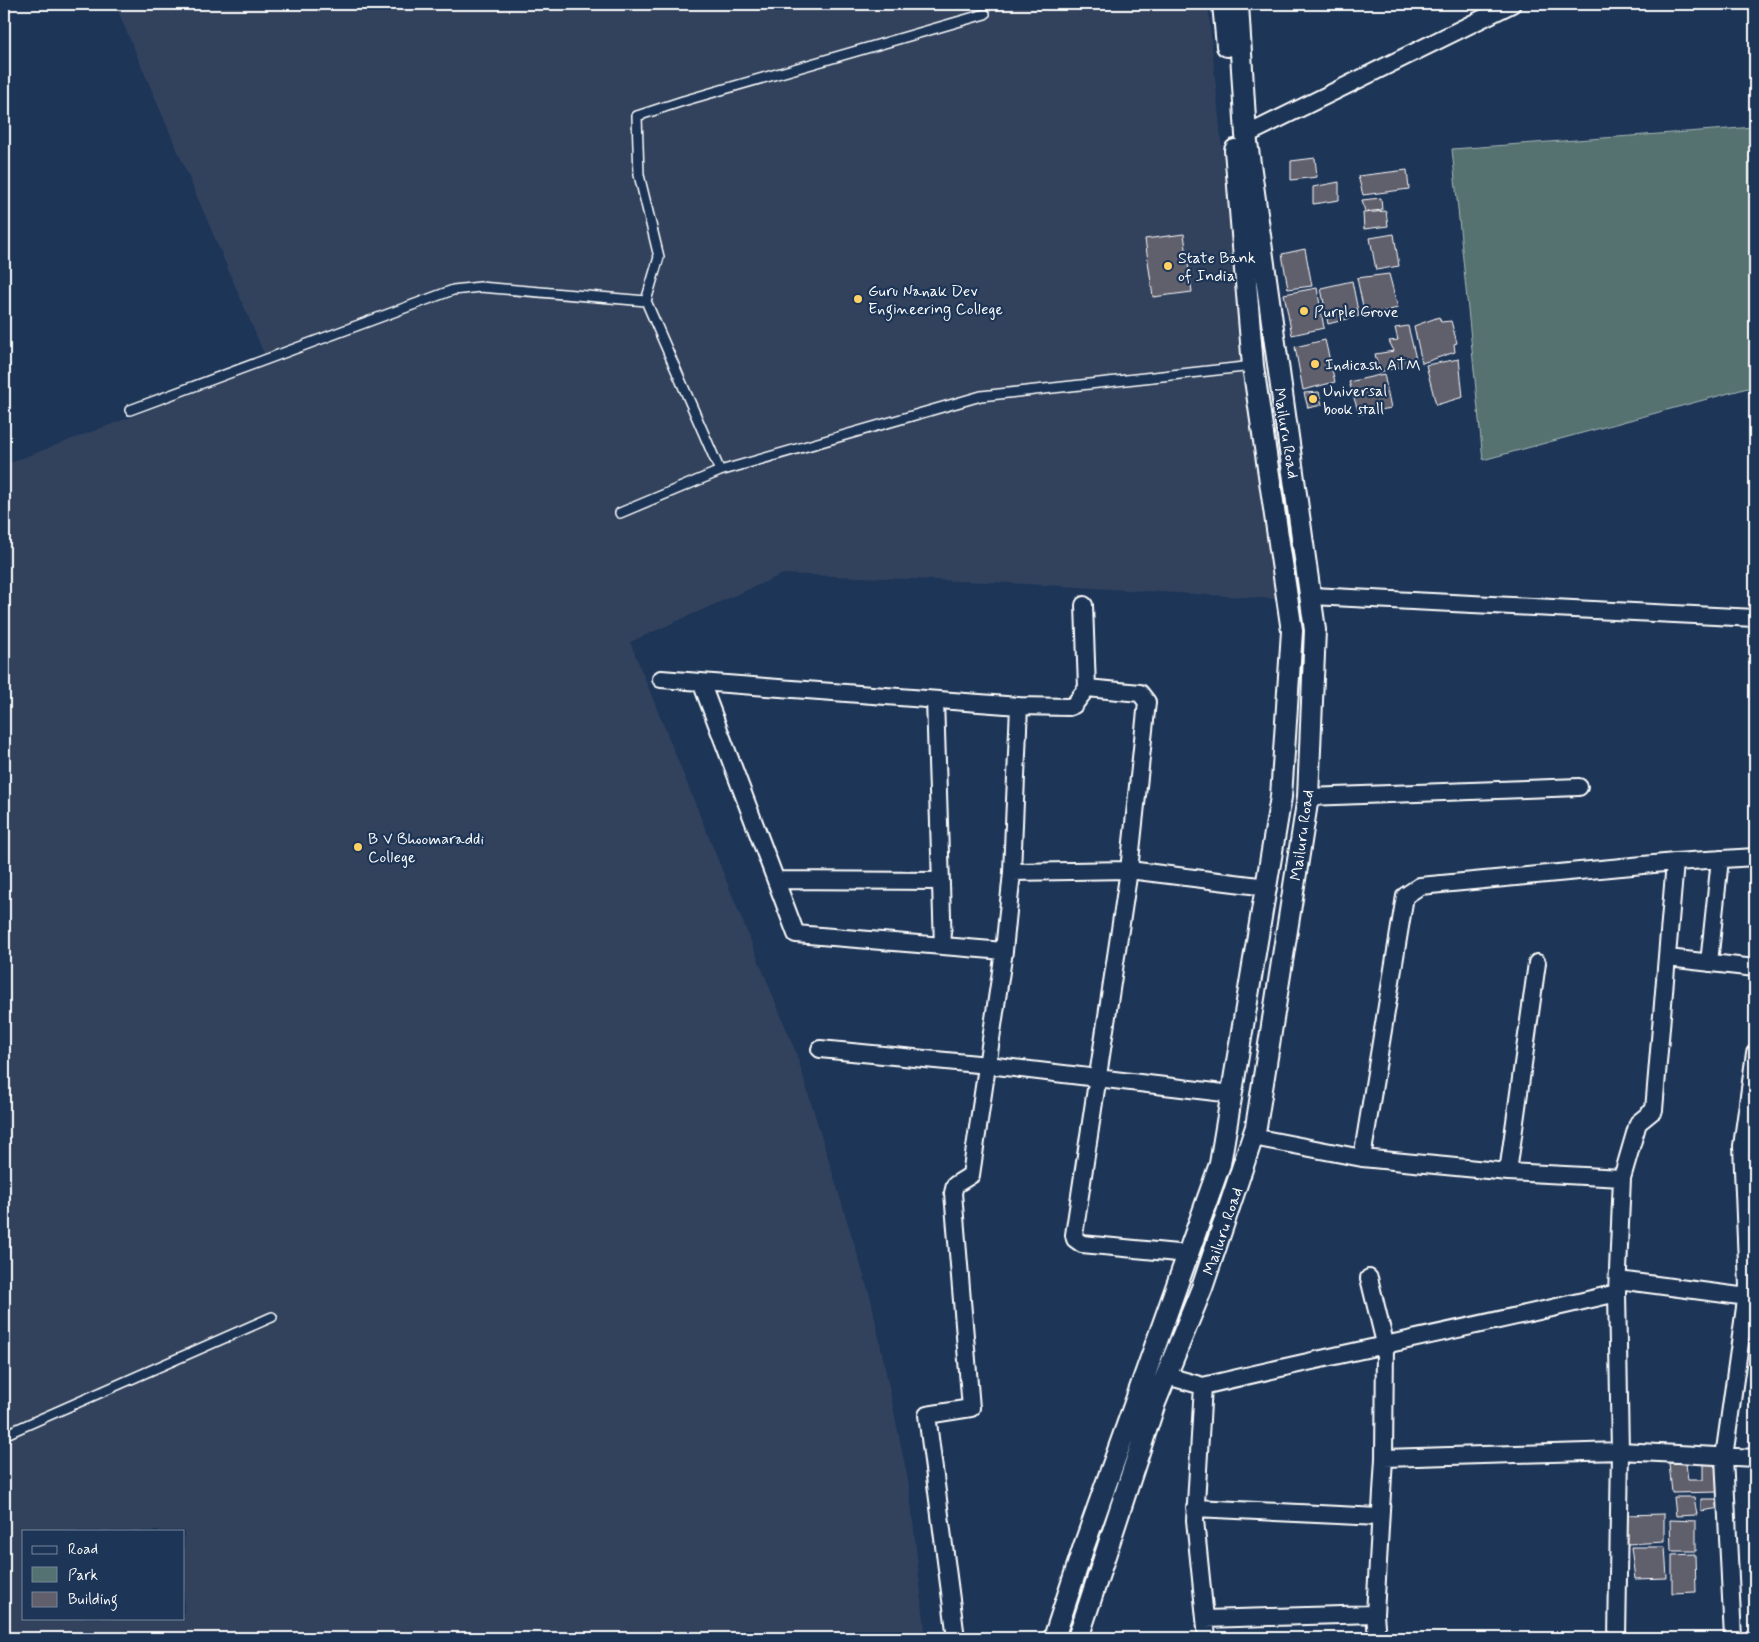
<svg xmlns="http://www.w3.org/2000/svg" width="1759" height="1642" viewBox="0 0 1759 1642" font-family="Mynerve,sans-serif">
<rect width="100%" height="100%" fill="#1d3557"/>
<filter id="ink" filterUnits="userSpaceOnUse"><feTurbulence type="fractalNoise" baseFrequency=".02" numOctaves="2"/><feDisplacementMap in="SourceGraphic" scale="10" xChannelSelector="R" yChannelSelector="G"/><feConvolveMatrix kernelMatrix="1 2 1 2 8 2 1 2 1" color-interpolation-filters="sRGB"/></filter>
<g filter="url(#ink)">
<!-- built -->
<path fill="#31425d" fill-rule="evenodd" d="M 115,4 L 1208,4 L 1239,324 L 1277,599 L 1010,583 L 783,574 L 630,642 L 796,1053 L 871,1299 L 909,1485 L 926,1638 L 4,1638 L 4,465 L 146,411 L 265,356 ZM 24,1531 L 184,1531 L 184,1618 L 24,1618 Z"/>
<!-- green -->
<path fill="#547271" stroke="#aab8b8" d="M 1755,127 L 1755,386 L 1483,460 L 1452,149 Z"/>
<!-- building -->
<path fill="#615f6c" stroke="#fff" d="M 1315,158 L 1317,177 L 1291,180 L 1291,161 Z
M 1407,170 L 1409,189 L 1363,195 L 1358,176 Z
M 1339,182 L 1339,200 L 1313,204 L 1313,187 Z
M 1381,198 L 1382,210 L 1365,212 L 1362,200 Z
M 1386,211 L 1388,226 L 1364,229 L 1363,213 Z
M 1184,234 L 1192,292 L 1153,297 L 1145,239 Z
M 1394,234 L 1399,266 L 1376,270 L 1370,238 Z
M 1305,249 L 1312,286 L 1288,289 L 1282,254 Z
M 1389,274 L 1398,308 L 1365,316 L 1357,278 Z
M 1352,281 L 1359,316 L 1328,324 L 1321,288 Z
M 1317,288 L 1324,328 L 1292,335 L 1284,294 Z
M 1439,317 L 1441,322 L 1451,321 L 1457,343 L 1454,344 L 1455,352 L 1422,363 L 1414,326 Z
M 1408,326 L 1417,363 L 1379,372 L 1375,354 L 1394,351 L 1389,341 L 1398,340 L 1395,328 Z
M 1325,340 L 1335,382 L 1303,390 L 1295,347 Z
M 1459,359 L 1463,397 L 1436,405 L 1426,365 Z
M 1384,374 L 1391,408 L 1359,414 L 1349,382 Z
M 1319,392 L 1322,405 L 1308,408 L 1304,393 Z
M 1669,1463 L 1686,1464 L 1688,1480 L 1703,1480 L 1703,1464 L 1717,1465 L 1719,1492 L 1672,1493 Z
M 1674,1497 L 1694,1497 L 1697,1515 L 1676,1516 Z
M 1701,1499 L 1721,1499 L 1720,1508 L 1701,1511 Z
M 1664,1514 L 1664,1542 L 1627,1544 L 1625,1515 Z
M 1670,1520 L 1696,1521 L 1696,1551 L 1671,1551 Z
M 1631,1547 L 1665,1547 L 1667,1578 L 1635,1579 Z
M 1695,1554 L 1696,1592 L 1672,1593 L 1672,1555 Z"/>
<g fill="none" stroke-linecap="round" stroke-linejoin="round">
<defs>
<path id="service" d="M 130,410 L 453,290 L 480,287 L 646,301
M 720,471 L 646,301 L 659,257 L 639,175 L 637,116 L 683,101 L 985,14
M 620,513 L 720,471 L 981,396 L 1253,366
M 4,1435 L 272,1317"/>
<path id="minor" d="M 1246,135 L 1512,4
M 1312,596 L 1755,618
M 1084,605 L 1087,688 L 1140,693 L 1147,702 L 1129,870 L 1074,1235 L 1075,1239 L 1082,1244 L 1188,1254
M 661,679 L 1019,706
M 701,682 L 796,934 L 1004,951
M 935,700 L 943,946
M 1308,797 L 1579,787
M 1012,872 L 1019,706 L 1069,707 L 1074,705 L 1087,688
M 776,880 L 941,881
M 1668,958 L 1755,968
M 1709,963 L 1720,859
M 820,1049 L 988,1065 L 1232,1094
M 1253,1137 L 1362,1158 L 1508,1172 L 1622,1178
M 1362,1158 L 1405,896 L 1420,886 L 1675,862 L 1755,857
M 1508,1172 L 1537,963
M 1369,1278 L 1385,1343 L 1384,1458 L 1375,1614 L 1377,1638
M 1618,1280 L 1755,1298
M 1167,1376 L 1203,1386 L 1195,1520 L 1207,1638
M 1203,1386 C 1341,1353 1479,1326 1617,1293
M 1384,1458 L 1620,1451 L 1755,1458
M 1195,1508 L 1379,1517
M 1205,1619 L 1375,1614
M 956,1638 L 927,1415 L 971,1408 L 953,1193 L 955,1185 L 971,1175 L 1004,951 L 1012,872 L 1129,870 L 1267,887
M 1617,1638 L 1620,1451 L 1617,1293 L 1622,1178 L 1638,1123 L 1654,1110 L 1675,862
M 1733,1638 L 1724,1457 L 1748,1286 L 1742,1146 L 1755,1053"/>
<path id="tertiary" d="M 1223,4 L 1227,46
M 1054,1638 L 1084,1546 L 1220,1164 L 1281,797 L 1292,631 L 1253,366 L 1235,150
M 1078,1638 L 1155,1403 L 1202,1288 L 1256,1127 L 1308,797 L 1315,630 L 1246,135 L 1238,4"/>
</defs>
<!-- service casing -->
<use href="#service" stroke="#fff" stroke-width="12"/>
<!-- minor casing -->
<use href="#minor" stroke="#fff" stroke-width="20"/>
<!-- tertiary casing -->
<use href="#tertiary" stroke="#fff" stroke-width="24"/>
<!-- service -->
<use href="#service" stroke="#1d3557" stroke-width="9"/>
<!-- minor -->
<use href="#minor" stroke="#1d3557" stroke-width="16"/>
<!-- tertiary -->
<use href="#tertiary" stroke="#1d3557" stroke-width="20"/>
</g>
</g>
<!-- markers -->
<g fill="#ffd166" stroke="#1d3557" stroke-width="2">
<circle cx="1168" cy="266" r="5"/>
<circle cx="858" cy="299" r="5"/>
<circle cx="1304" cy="311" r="5"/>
<circle cx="1315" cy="364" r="5"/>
<circle cx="1313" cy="399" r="5"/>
<circle cx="358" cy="847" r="5"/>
</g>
<g text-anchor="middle" stroke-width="4.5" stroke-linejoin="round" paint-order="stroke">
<!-- poi labels -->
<g font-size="16" fill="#fff" stroke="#1d3557" text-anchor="start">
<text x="1178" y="263">State Bank<tspan x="1178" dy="18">of India</tspan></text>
<text x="868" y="296">Guru Nanak Dev<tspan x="868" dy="18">Engineering College</tspan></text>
<text x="1314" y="317">Purple Grove</text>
<text x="1325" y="370">Indicash ATM</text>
<text x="1323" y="396">Universal<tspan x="1323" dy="18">book stall</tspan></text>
<text x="368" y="844">B V Bhoomaraddi<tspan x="368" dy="18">College</tspan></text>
</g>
<!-- street labels -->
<g font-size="16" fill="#fff" stroke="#1d3557">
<text transform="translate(1287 433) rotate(81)" y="6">Mailuru Road</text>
<text transform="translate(1301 835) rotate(-82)" y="6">Mailuru Road</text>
<text transform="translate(1222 1231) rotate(-71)" y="6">Mailuru Road</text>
</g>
</g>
<!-- margin -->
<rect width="1759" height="1642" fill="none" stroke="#1d3557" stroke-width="20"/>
<rect x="10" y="10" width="1739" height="1622" fill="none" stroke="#fff" stroke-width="2" filter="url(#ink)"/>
<!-- legend -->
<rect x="22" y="1530" width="162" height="90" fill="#1d3557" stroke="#77869a"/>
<rect x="32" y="1546" width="25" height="8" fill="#1d3557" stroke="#77869a"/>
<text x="68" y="1554" font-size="15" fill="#ffffff">Road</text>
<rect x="32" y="1567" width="25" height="15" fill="#547271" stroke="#77869a"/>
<text x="68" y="1580" font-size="15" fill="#ffffff">Park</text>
<rect x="32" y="1592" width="25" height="15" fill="#615f6c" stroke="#77869a"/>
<text x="68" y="1604" font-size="15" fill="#ffffff">Building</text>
</svg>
